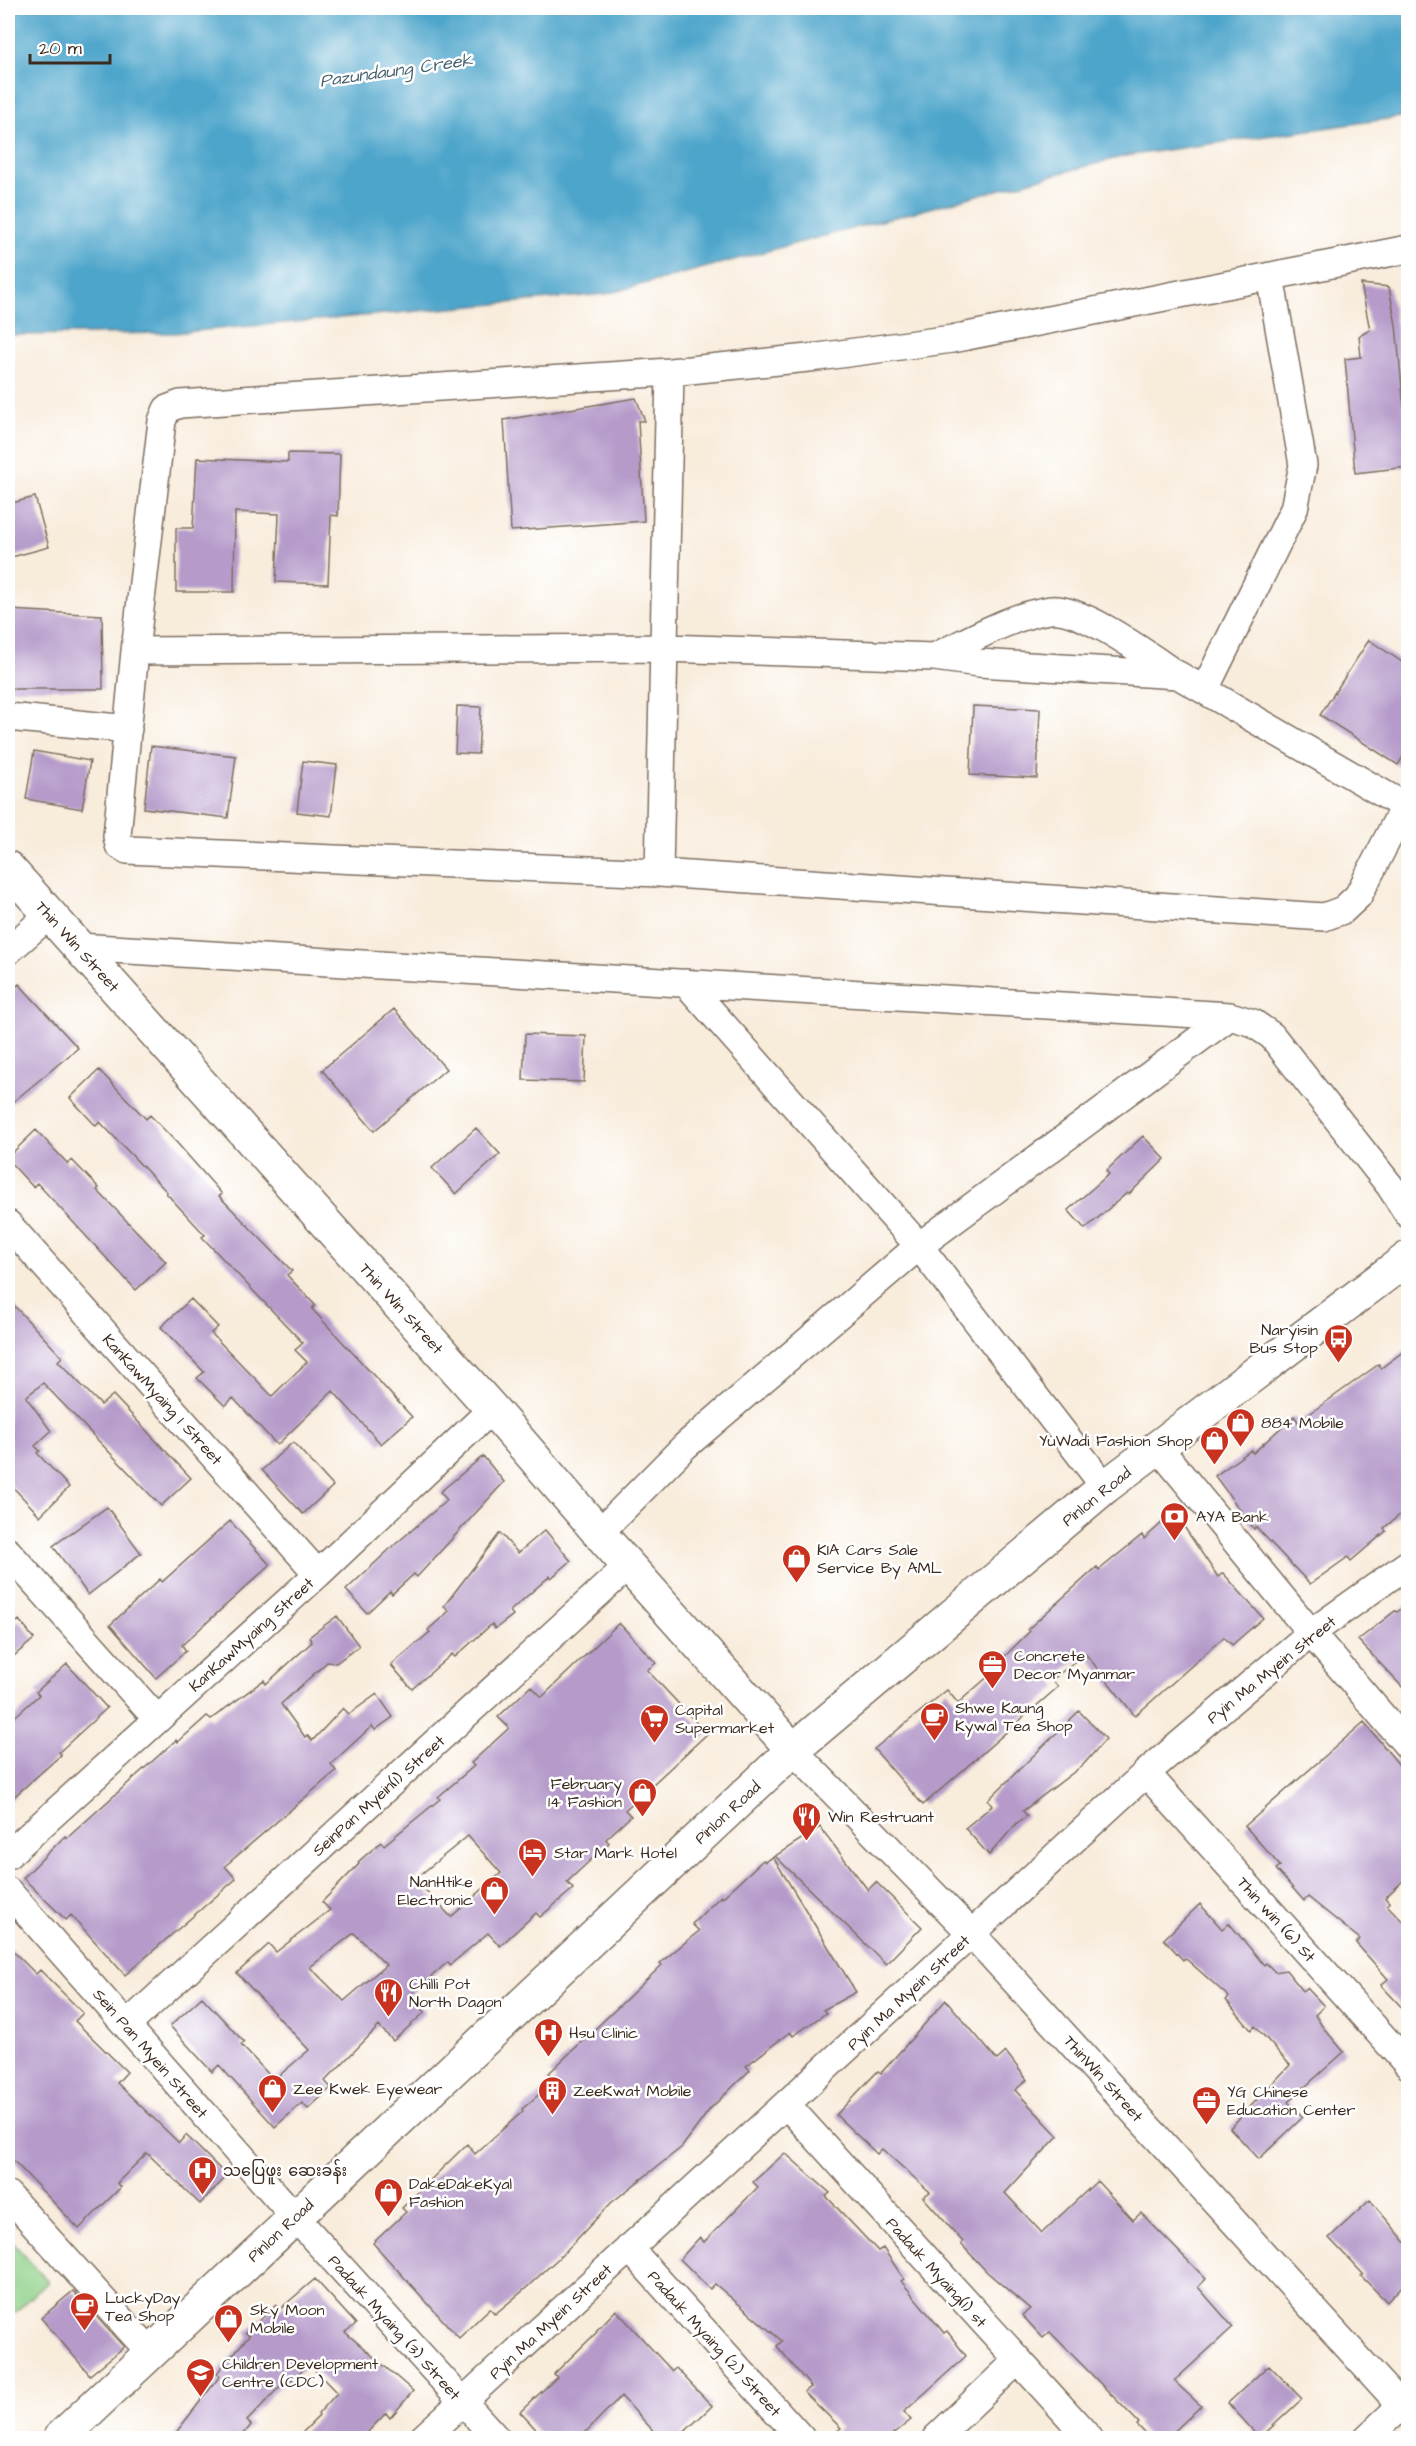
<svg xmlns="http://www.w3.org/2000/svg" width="1416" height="2446" viewBox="0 0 1416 2446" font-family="'Architects Daughter','Noto Sans Myanmar',sans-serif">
<rect width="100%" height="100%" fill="#fff"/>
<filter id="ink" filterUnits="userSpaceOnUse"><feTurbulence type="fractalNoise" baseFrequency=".0167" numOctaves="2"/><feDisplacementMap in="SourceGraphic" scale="12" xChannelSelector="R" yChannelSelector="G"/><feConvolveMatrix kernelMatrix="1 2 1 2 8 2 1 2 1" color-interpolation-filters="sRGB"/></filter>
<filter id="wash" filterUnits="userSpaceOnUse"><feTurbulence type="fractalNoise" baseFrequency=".008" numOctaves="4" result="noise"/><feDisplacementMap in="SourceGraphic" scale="24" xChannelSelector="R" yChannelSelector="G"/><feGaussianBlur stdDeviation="1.35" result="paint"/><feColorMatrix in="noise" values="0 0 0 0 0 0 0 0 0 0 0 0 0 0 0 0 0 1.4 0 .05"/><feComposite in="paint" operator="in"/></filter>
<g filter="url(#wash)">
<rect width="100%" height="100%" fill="#f8ecdb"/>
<!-- green -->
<path fill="#8ed089" stroke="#647d54" stroke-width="1.5" d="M 8,2237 L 48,2282 L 8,2319 Z"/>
<!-- water -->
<path fill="#4ea5cb" stroke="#446874" stroke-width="1.5" d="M 8,8 L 1408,8 L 1408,116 L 1125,156 L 606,294 L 174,333 L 8,335 Z"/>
<g id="blocks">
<!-- building -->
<path fill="#b69bca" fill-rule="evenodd" d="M 1361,284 L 1389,287 L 1396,325 L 1404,408 L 1408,408 L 1408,467 L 1355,473 L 1345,359 L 1361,357 L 1359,336 L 1370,330 Z
M 636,398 L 645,421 L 638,421 L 644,521 L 511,531 L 504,420 Z
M 288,453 L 340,454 L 338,516 L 331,515 L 328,584 L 276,582 L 279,514 L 235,512 L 234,592 L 176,592 L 176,528 L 193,528 L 197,458 L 288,462 Z
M 35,497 L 49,547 L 8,558 L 8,504 Z
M 8,610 L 102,615 L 103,689 L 8,689 Z
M 1369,640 L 1408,666 L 1408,749 L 1398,765 L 1320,715 Z
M 457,706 L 481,707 L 478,754 L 455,753 Z
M 973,706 L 1040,709 L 1037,778 L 970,775 Z
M 151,746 L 236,756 L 228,818 L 144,808 Z
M 34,751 L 90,761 L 82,809 L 26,799 Z
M 303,761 L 337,765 L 331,816 L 297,812 Z
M 19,984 L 78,1048 L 8,1106 L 8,994 Z
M 394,1009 L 446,1069 L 374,1131 L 322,1070 Z
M 525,1034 L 586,1036 L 584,1082 L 523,1080 Z
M 99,1070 L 146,1119 L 150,1115 L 177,1143 L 222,1194 L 219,1196 L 292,1271 L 287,1275 L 315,1305 L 312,1309 L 412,1417 L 381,1444 L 333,1391 L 277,1445 L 233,1398 L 225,1406 L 197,1378 L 204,1372 L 161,1327 L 191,1299 L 218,1327 L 211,1333 L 272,1396 L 307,1362 L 295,1350 L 303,1343 L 202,1237 L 205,1235 L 166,1193 L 167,1192 L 100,1122 L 96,1126 L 70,1098 Z
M 476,1128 L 500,1154 L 456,1194 L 432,1168 Z
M 36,1130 L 68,1164 L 72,1160 L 99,1188 L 97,1190 L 166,1262 L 136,1290 L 37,1183 L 33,1187 L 8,1160 L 8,1157 Z
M 1143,1136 L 1165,1159 L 1129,1194 L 1127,1193 L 1085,1229 L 1068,1210 L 1109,1174 L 1106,1171 Z
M 8,1299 L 62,1357 L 58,1361 L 101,1405 L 113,1395 L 191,1478 L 161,1506 L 43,1383 L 26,1397 L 51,1431 L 35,1446 L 40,1451 L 37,1453 L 69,1487 L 40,1516 L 8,1482 Z
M 1408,1348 L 1408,1508 L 1384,1528 L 1386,1531 L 1351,1561 L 1348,1557 L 1310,1584 L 1256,1527 L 1254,1529 L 1215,1476 L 1251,1450 L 1253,1453 L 1294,1416 L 1298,1422 L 1379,1364 L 1381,1368 Z
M 293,1442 L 333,1486 L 303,1514 L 262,1470 Z
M 483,1456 L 504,1482 L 417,1577 L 414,1574 L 392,1594 L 390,1591 L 367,1613 L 346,1590 L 391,1548 L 447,1500 L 440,1492 Z
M 107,1507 L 141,1553 L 88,1595 L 53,1546 Z
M 1174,1512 L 1218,1577 L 1223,1573 L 1263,1618 L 1232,1645 L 1224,1637 L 1135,1716 L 1085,1653 L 1052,1680 L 1058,1687 L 923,1805 L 874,1749 L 947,1690 L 958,1703 L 1000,1666 L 998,1663 L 1030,1631 L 1028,1629 L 1097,1567 L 1099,1570 L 1142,1535 L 1144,1539 Z
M 230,1521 L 270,1565 L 182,1645 L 186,1651 L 156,1678 L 110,1625 L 160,1579 L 162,1582 Z
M 545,1530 L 571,1561 L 551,1578 L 550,1576 L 510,1611 L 513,1615 L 495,1629 L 492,1624 L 455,1657 L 452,1654 L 412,1689 L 391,1665 L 430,1632 L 428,1630 L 449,1611 L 444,1606 L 500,1533 L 518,1553 Z
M 1408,1604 L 1408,1693 L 1358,1640 L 1395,1611 L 1397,1612 Z
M 337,1616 L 359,1646 L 336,1663 L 327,1662 L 281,1704 L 305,1737 L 307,1735 L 312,1741 L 343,1708 L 349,1714 L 377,1694 L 393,1717 L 375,1730 L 372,1726 L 331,1764 L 336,1771 L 225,1866 L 236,1879 L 125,1975 L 71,1915 L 66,1920 L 23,1878 L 65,1836 L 67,1838 L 176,1740 L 178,1742 L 207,1716 L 211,1719 L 264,1680 L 266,1684 L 312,1642 L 309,1637 Z
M 19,1620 L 34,1639 L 8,1661 L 8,1630 Z
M 619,1623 L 656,1663 L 647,1670 L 707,1734 L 625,1810 L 631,1816 L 606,1839 L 609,1843 L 567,1882 L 573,1889 L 540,1917 L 536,1913 L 500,1946 L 488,1933 L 450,1965 L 448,1962 L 410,1995 L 425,2012 L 393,2041 L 379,2026 L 325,2081 L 331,2088 L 308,2109 L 302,2103 L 275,2127 L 219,2065 L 212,2072 L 170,2026 L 202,1997 L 244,2042 L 241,2045 L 274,2080 L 309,2050 L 237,1973 L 269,1944 L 276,1952 L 330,1910 L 322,1902 L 359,1864 L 358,1862 L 381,1842 L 384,1845 L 440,1799 L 438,1797 L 474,1766 L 471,1763 L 509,1728 L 498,1717 L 531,1686 L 542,1697 ZM 468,1836 L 501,1873 L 451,1917 L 415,1879 ZM 354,1933 L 386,1965 L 344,2001 L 310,1967 Z
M 67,1664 L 107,1708 L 59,1752 L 61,1755 L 8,1802 L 8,1723 L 39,1695 L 36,1692 Z
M 1079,1711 L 1106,1739 L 1083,1765 L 1023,1811 L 1027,1816 L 1017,1823 L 989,1855 L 965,1828 L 992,1806 L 988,1800 Z
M 1364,1722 L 1408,1776 L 1408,1876 L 1385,1898 L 1390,1903 L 1387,1905 L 1408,1927 L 1408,2014 L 1381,1985 L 1388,1979 L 1356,1943 L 1360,1939 L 1308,1897 L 1304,1901 L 1276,1869 L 1280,1866 L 1245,1826 Z
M 820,1827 L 868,1890 L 876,1882 L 922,1927 L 886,1964 L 775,1856 Z
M 773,1857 L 856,1992 L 823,2010 L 826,2013 L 793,2036 L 790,2032 L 746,2066 L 750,2070 L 710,2109 L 682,2147 L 611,2203 L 563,2254 L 525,2289 L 495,2314 L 490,2308 L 459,2338 L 373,2243 L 406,2212 L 402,2208 L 467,2144 L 475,2154 L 523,2111 L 522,2109 L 556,2080 L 549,2073 L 662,1965 L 660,1963 L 699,1931 L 692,1924 L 721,1896 L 722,1898 L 763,1860 L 765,1862 Z
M 1200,1904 L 1222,1929 L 1229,1923 L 1264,1965 L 1266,1963 L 1275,1972 L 1286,1970 L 1303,1991 L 1307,1988 L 1324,2006 L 1315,2015 L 1322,2026 L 1344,2052 L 1288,2102 L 1303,2117 L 1259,2159 L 1230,2128 L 1290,2065 L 1255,2026 L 1251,2030 L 1226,2000 L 1229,1997 L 1185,1958 L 1183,1960 L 1164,1939 Z
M 8,1946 L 36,1974 L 40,1970 L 83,2013 L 75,2021 L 127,2072 L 117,2083 L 179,2143 L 186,2135 L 227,2176 L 200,2204 L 147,2153 L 117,2183 L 121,2187 L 79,2229 L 8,2155 Z
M 946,2000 L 997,2060 L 1006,2052 L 1027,2080 L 1015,2090 L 1058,2136 L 1005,2193 L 1042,2233 L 1097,2181 L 1133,2220 L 1141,2213 L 1206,2279 L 1198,2287 L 1233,2327 L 1174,2381 L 1201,2406 L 1166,2439 L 1151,2439 L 1137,2425 L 1139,2423 L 1050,2332 L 1043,2338 L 1022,2315 L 1030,2309 L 987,2272 L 961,2244 L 963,2242 L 923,2197 L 930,2192 L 882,2149 L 877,2154 L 836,2115 L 878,2071 L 881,2073 Z
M 785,2153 L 830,2193 L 826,2196 L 878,2251 L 883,2248 L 904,2279 L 901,2281 L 944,2333 L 947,2331 L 966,2356 L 904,2412 L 911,2420 L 887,2439 L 827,2439 L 841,2428 L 804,2392 L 811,2387 L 777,2346 L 782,2341 L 715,2284 L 710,2289 L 680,2259 L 700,2237 L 704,2242 L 758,2187 L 753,2182 Z
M 1370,2200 L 1408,2245 L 1408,2280 L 1387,2302 L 1361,2276 L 1363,2274 L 1329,2238 Z
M 315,2279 L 356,2324 L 345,2332 L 413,2391 L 390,2418 L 386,2413 L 361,2439 L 296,2439 L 319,2416 L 318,2414 L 337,2393 L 309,2364 L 288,2383 L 286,2380 L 247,2421 L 251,2425 L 240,2439 L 171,2439 L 220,2376 L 217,2373 L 249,2336 L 246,2333 L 276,2305 L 280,2309 Z
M 73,2291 L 124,2347 L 90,2375 L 41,2318 Z
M 616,2310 L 672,2371 L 676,2368 L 712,2406 L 677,2439 L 661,2439 L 621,2396 L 579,2439 L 545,2439 L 520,2412 L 557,2377 L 554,2374 L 597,2332 L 596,2331 Z
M 1269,2365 L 1302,2399 L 1260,2438 L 1228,2403 Z"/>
</g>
</g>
<g filter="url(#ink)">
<use href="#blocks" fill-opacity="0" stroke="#7d6e60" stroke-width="1.5"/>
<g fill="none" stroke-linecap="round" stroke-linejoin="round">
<defs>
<path id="street" d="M 1408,249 L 952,339 L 818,357 L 670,372 L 180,404 L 167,409 L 162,421 L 135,651 L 117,836 L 119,845 L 127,850 L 659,873 L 1324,917 L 1343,910 L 1358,896 L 1408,799
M 135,651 L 664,648 L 934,657 L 979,663 L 1178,675 L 1408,808
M 934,657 C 971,640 1010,616 1050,610 C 1081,606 1150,657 1177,675
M 1205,689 L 1294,509 L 1303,465 L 1270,276
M 8,717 L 128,729
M 659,873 L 670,372
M 78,947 L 1230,1016 L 1253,1023 L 1272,1036 L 1390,1186 L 1408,1214
M 8,951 L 50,914
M 686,983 L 919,1246 L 1105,1487
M 8,1224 L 318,1574
M 1158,1447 L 1311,1633 L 1408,1746
M 599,1533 L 685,1446 L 919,1246 L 1230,1016
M 8,1552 L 157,1719
M 793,1750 L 971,1933 L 1408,2413
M 1146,1773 L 1408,2065
M 8,1855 L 318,1574 L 492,1409
M 8,1891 L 294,2216 L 496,2438
M 127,2025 L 628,1566
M 786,2104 L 1089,2438
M 8,2195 L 150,2352
M 629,2248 L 801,2438
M 423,2438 L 1146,1773 L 1311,1633 L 1408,1564
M 936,2438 L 1017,2361
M 1367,2438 L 1408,2399"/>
<path id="secondary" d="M 8,868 L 492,1409 L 599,1533 L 793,1750"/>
<path id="primary" d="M 60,2438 L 793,1750 L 1105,1487 L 1408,1258"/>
</defs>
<!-- street casing -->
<use href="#street" stroke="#7d6e60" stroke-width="30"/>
<!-- secondary casing -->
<use href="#secondary" stroke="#7d6e60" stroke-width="36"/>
<!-- primary casing -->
<use href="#primary" stroke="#7d6e60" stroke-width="36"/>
<!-- street -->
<use href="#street" stroke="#fff" stroke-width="27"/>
<!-- secondary -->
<use href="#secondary" stroke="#fff" stroke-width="33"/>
<!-- primary -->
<use href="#primary" stroke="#fff" stroke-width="33"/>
</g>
</g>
<!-- icons -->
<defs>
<symbol id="bus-pin" viewBox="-11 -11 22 30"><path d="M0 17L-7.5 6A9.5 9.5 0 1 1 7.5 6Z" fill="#c8321e" stroke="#fff"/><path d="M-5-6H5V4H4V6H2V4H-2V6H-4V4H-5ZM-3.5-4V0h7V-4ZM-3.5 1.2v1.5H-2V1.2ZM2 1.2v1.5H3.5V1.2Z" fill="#fff"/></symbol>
<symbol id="shop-pin" viewBox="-11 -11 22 30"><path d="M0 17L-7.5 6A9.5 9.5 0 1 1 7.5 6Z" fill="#c8321e" stroke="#fff"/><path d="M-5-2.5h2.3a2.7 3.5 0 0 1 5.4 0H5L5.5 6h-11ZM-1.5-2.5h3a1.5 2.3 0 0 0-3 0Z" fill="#fff"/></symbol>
<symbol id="bank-pin" viewBox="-11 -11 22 30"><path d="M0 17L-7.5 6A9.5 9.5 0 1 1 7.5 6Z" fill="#c8321e" stroke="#fff"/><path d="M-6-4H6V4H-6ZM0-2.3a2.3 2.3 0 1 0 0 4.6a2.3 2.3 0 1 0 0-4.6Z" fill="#fff"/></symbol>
<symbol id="office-pin" viewBox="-11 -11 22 30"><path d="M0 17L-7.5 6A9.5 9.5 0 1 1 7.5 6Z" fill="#c8321e" stroke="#fff"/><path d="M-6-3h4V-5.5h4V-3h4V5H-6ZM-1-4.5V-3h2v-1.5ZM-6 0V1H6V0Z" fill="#fff"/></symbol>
<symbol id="cafe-pin" viewBox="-11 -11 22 30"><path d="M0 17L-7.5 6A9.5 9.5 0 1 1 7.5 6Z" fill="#c8321e" stroke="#fff"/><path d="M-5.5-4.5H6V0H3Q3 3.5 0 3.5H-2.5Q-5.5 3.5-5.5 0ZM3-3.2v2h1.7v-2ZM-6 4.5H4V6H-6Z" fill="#fff"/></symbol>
<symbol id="supermarket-pin" viewBox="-11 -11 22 30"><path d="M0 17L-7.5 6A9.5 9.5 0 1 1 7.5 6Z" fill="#c8321e" stroke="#fff"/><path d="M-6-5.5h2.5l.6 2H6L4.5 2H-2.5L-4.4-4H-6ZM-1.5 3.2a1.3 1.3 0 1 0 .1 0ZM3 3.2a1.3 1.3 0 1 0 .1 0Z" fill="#fff"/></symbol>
<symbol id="restaurant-pin" viewBox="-11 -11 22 30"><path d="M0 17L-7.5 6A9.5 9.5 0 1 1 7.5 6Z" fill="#c8321e" stroke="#fff"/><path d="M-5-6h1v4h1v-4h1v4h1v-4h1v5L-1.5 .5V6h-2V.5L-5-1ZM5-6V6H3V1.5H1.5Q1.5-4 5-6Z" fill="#fff"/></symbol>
<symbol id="hotel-pin" viewBox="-11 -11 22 30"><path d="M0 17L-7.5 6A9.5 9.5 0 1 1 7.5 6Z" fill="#c8321e" stroke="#fff"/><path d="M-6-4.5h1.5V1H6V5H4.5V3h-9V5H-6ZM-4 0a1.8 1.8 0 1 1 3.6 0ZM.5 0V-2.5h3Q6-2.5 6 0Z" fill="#fff"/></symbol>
<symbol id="hospital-pin" viewBox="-11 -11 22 30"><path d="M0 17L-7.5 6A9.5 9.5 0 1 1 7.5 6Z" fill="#c8321e" stroke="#fff"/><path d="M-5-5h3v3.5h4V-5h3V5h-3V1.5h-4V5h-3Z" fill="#fff"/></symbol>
<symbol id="building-pin" viewBox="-11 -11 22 30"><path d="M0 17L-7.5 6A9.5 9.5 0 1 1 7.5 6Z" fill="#c8321e" stroke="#fff"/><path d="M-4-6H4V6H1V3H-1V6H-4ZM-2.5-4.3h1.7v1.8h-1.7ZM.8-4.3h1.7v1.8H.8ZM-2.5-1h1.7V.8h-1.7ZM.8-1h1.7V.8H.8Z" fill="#fff"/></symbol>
<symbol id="school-pin" viewBox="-11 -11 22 30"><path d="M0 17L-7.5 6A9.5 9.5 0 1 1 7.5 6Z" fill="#c8321e" stroke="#fff"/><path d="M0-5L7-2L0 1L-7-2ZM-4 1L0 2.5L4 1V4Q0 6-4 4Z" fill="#fff"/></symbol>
</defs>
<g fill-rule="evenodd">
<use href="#bus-pin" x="1322" y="1322" width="33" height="45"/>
<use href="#shop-pin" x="1224" y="1406" width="33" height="45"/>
<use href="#shop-pin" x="1198" y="1424" width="33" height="45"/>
<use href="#bank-pin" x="1158" y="1500" width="33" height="45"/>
<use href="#shop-pin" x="780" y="1542" width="33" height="45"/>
<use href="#office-pin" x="976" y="1648" width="33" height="45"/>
<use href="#cafe-pin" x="918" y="1700" width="33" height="45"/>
<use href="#supermarket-pin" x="638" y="1702" width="33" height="45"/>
<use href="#shop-pin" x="626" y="1776" width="33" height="45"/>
<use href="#restaurant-pin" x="790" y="1800" width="33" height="45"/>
<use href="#hotel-pin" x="516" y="1836" width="33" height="45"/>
<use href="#shop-pin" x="478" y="1874" width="33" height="45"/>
<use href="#restaurant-pin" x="372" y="1976" width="33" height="45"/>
<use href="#hospital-pin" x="532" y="2016" width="33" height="45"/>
<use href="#shop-pin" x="256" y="2072" width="33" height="45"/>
<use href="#building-pin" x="536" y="2074" width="33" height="45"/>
<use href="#office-pin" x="1190" y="2084" width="33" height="45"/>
<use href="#hospital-pin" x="186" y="2154" width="33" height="45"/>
<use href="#shop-pin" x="372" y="2176" width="33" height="45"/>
<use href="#cafe-pin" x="68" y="2290" width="33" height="45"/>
<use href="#shop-pin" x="212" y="2302" width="33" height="45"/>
<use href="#school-pin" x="184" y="2356" width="33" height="45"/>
</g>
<g text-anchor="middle" stroke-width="5" stroke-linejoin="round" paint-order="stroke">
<!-- street labels -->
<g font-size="16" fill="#3b2a1e" stroke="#fff">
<text transform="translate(78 946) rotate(48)" y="6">Thin Win Street</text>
<text transform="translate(402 1308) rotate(48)" y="6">Thin Win Street</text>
<text transform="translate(163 1399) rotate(48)" y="6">KanKawMyaing 1 Street</text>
<text transform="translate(1096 1496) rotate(-39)" y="6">Pinlon Road</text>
<text transform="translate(251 1634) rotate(-42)" y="6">KanKawMyaing Street</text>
<text transform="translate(1271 1669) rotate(-39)" y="6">Pyin Ma Myein Street</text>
<text transform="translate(378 1795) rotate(-42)" y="6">SeinPan Myein(1) Street</text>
<text transform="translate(727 1812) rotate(-43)" y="6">Pinlon Road</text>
<text transform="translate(1277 1919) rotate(48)" y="6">Thin win (6) St</text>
<text transform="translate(908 1992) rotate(-43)" y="6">Pyin Ma Myein Street</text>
<text transform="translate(151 2053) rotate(49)" y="6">Sein Pan Myein Street</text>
<text transform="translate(1104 2078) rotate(48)" y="6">ThinWin Street</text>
<text transform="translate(280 2230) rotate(-43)" y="6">Pinlon Road</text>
<text transform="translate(937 2272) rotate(48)" y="6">Padauk Myaing(1) st</text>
<text transform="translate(550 2321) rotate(-43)" y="6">Pyin Ma Myein Street</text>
<text transform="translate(395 2327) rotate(48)" y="6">Padauk Myaing (3) Street</text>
<text transform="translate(715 2343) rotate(48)" y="6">Padauk Myaing (2) Street</text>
</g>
<!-- poi labels -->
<g font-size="16" fill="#3b2a1e" stroke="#fff" text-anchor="start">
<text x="1318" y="1335" text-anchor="end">Naryisin<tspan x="1318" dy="18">Bus Stop</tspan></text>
<text x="1261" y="1428">884 Mobile</text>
<text x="1193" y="1446" text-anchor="end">YuWadi Fashion Shop</text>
<text x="1196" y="1522">AYA Bank</text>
<text x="817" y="1555">KIA Cars Sale<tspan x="817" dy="18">Service By AML</tspan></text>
<text x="1014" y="1661">Concrete<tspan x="1014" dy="18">Decor Myanmar</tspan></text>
<text x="955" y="1713">Shwe Kaung<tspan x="955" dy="18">Kywal Tea Shop</tspan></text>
<text x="675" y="1715">Capital<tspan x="675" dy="18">Supermarket</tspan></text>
<text x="622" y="1789" text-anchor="end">February<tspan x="622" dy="18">14 Fashion</tspan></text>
<text x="828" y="1822">Win Restruant</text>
<text x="554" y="1858">Star Mark Hotel</text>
<text x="473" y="1887" text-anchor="end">NanHtike<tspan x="473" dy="18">Electronic</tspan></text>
<text x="409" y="1989">Chilli Pot<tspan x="409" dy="18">North Dagon</tspan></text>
<text x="569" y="2038">Hsu Clinic</text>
<text x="293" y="2094">Zee Kwek Eyewear</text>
<text x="573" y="2096">ZeeKwat Mobile</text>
<text x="1227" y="2097">YG Chinese<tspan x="1227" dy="18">Education Center</tspan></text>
<text x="223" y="2176">သပြေဖူး ဆေးခန်း</text>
<text x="409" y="2189">DakeDakeKyal<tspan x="409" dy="18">Fashion</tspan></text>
<text x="105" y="2303">LuckyDay<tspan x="105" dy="18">Tea Shop</tspan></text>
<text x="250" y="2315">Sky Moon<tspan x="250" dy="18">Mobile</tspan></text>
<text x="222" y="2369">Children Development<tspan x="222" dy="18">Centre (CDC)</tspan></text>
</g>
<!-- water labels -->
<g font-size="18" font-style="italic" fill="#44616c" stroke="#fff">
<text transform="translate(396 70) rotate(-8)" y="6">Pazundaung Creek</text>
</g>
</g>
<!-- margin -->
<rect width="1416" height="2446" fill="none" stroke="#fff" stroke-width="30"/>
<!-- scale -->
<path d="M30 54v9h80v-9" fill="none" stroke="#3b2a1e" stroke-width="3"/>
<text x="39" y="54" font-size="18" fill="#3b2a1e" stroke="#ffffff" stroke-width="4.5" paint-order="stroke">20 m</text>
</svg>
